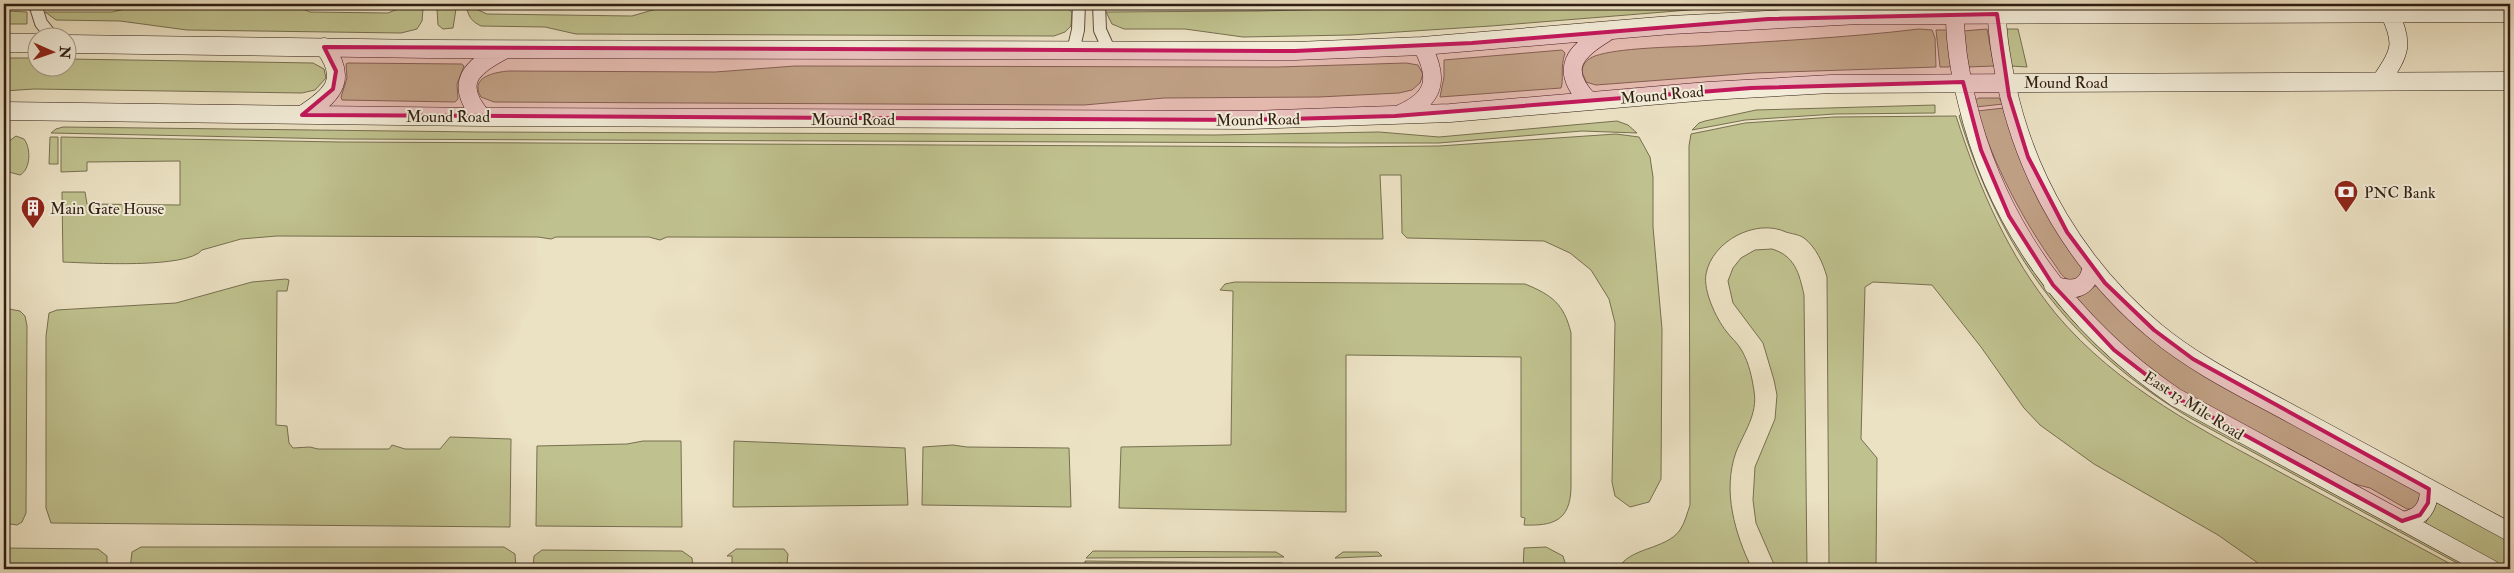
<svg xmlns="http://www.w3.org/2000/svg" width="2514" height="573" viewBox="0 0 2514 573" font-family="'IM FELL Double Pica',serif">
<rect width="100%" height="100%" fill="#ebe1c3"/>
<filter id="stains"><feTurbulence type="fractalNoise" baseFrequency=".004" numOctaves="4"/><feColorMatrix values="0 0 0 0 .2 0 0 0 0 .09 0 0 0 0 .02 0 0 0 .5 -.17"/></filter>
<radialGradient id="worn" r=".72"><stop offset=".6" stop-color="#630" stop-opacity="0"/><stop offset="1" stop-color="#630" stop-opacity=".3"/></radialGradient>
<!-- green -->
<path fill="#bfc18e" stroke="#776f50" d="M 1539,4 L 1763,4 L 1491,26 L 1351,35 L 1243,37 L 1185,29 L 1124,29 L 1112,24 L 1106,12 L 1259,11 Z
M 143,5 L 296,6 L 310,12 L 388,13 L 400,8 L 420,8 L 423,9 L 422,21 L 417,29 L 401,33 L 187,30 L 120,21 L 56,20 L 45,12 L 112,12 Z
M 474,8 L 487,14 L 632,16 L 656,9 L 1068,9 L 1072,12 L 1071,26 L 1065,32 L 1054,36 L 576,34 L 545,27 L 481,26 C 473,22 469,18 467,9 Z
M 437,9 L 456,9 L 453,28 L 443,29 L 438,25 Z
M 8,11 L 27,12 L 27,24 L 9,24 Z
M 1919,29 L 1932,30 L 1935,38 L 1936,67 L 1754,73 L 1596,85 L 1586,82 L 1582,72 C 1582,64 1587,59 1595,56 C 1617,48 1672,47 1698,46 C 1772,41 1845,38 1919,29 Z
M 1987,29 L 1994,66 L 1968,67 L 1963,31 Z
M 2007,29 L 2018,29 L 2027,67 L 2011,66 L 2006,31 Z
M 1936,30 L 1947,30 L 1952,64 L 1949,67 L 1940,67 Z
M 1562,50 L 1565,53 C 1560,67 1564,81 1561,88 L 1440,97 L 1444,77 L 1444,60 Z
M 4,58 L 37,58 L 38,68 L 68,68 L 68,59 L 313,63 L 324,69 L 326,78 L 315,90 L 302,93 L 34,89 L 4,91 Z
M 348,63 L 462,64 L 464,66 L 457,84 L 458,99 L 455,102 L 342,100 L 341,97 L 347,78 L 346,64 Z
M 1406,63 L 1418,65 L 1423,74 L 1420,83 L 1412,90 L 1399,93 L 1319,97 L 1164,98 L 1084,105 L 494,102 L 481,97 C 469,77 495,72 509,71 L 715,72 L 795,66 L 1277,67 Z
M 1979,98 L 1999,98 L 2003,104 L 1976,107 L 1975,100 Z
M 1935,105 L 1935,113 L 1835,114 L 1745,120 L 1692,130 L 1699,123 L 1705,121 L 1756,110 Z
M 2004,108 L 2082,265 L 2082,270 L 2078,279 C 2075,279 2071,281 2067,279 C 2062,277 2058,269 2055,265 C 2022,219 1994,165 1977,111 Z
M 1961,114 C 1981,154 1992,198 2013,237 C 2042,293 2088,340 2137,379 L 2475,569 L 2468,569 L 2192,419 C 2068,346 2001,252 1959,116 Z
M 1956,116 C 1979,188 2008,255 2056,314 C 2118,388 2204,431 2287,476 C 2345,507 2402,538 2460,569 L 2265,568 L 2218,535 L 2094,464 L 2040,425 L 2024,408 L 1981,347 L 1932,285 L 1873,282 L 1865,287 L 1861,439 L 1877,458 L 1876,569 L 1829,569 L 1827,277 C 1823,263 1816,247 1804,238 C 1798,234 1792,234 1786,232 C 1756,218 1712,241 1706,274 C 1703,291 1716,318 1726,331 C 1731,338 1738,343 1742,351 C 1749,363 1752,378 1754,391 C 1758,414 1744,432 1736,452 C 1722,491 1735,534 1752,569 L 1618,569 C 1629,547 1666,550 1680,530 C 1685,523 1687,513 1690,505 L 1689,146 L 1691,134 L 1745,123 L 1834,117 Z
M 1617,121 L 1628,125 L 1637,133 L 1582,131 L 1439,143 L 1341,143 L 340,139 L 51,133 L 56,129 L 63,127 L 479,132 L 1215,135 L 1379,132 L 1439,137 Z
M 1616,134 L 1639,137 L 1650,157 L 1653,177 L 1653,227 L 1662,329 L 1661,479 L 1649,502 L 1630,507 L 1615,496 L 1612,482 L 1615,323 L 1609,299 L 1591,270 L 1570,253 L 1544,241 L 1407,238 L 1402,233 L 1401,175 L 1380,175 L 1383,239 L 667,237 L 660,240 L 649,237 L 556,237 L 551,239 L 538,237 L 277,236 L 241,239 L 202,250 C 187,269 89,263 63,262 L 62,192 L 85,192 L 87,204 L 180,205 L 180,161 L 87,162 L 87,171 L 61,172 L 61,137 L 340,142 L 1341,147 L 1439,146 Z
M 16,136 L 24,139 C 31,148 31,169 20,175 L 9,172 L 6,166 L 5,144 Z
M 50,137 L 58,137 L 58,164 L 49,164 Z
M 1772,249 C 1795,256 1799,273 1804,295 L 1807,569 L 1776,569 L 1756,523 L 1753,500 L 1755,467 L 1775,419 L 1777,395 L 1774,380 L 1763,343 L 1733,303 L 1728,281 L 1733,268 L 1741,258 L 1755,250 Z
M 286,279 L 289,280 L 287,291 L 277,291 L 276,425 L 287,426 L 289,443 L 293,448 L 310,447 L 318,449 L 389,449 L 392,445 L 405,449 L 440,449 L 450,437 L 511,439 L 510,527 L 51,523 L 46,508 L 46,336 L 49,313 L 57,310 L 176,303 L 252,282 Z
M 1235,282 L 1525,284 C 1552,295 1564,304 1571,333 L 1571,488 C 1570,521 1553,526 1524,525 L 1525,518 L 1521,517 L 1521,357 L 1346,355 L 1346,512 L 1119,508 L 1121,447 L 1231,445 L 1233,291 L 1220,290 L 1225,284 Z
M 2095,286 L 2098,286 L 2113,301 L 2420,493 L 2421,503 L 2413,509 L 2407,509 L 2370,488 L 2339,480 L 2177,389 L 2126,351 L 2076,299 Z
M 9,309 L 20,311 L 25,316 L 27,326 L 26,513 L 22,522 L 17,525 L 4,523 L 4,312 Z
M 643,441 L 681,441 L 682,527 L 536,526 L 537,446 L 627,444 Z
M 734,441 L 905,448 L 908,505 L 733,507 Z
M 953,445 L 967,447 L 1069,448 L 1071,507 L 922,505 L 923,447 Z
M 2436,502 L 2510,541 L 2510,569 L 2505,569 L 2424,526 Z
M 141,547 L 504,547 L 515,554 L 516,569 L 130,569 L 132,552 Z
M 1546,547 L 1563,556 L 1567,569 L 1523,569 L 1524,548 Z
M 4,548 L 98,549 L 107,556 L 107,569 L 4,569 Z
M 736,549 L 784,549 L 788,554 L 787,564 L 779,563 L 778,567 L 732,566 L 732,556 L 727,556 Z
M 542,550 L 682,551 L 692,558 L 693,569 L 533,569 L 534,556 Z
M 1093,551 L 1276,552 L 1284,557 L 1086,558 Z
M 1343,552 L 1378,552 L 1382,556 L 1335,558 Z
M 1085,561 L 1282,563 L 1282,569 L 1085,569 Z
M 1335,564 L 1373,564 L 1373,569 L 1335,569 Z"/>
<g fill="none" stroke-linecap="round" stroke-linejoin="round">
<defs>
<path id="minor" d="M 35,4 L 41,23 L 53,38
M 1099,4 L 1100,30 L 1110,52
M 1073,51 L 1078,30 L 1079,4"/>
<path id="secondary" d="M 1955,4 C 1954,38 1959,70 1967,102 C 1996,225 2071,326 2175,397 L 2491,569
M 1997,4 C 1996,31 2001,56 2006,82 C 2026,179 2078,267 2155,331 C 2198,367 2250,391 2299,418 C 2370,456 2440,494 2510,532
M 4,43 L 38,43
M 68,44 L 429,49 L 1295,51 L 1422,46 L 1671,25 L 1859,15 L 2510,13
M 2381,81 C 2399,53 2405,46 2390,14
M 1589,101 C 1558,69 1575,51 1607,32
M 4,111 L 482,117 L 1249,120 L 1450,113 L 1708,91 L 1831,84 L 2510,81
M 1400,114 C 1435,99 1440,79 1422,46
M 302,115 C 330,97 350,81 324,47
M 482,117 C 453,83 471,67 504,50
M 2053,285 C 2073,292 2088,290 2092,266
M 2402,521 C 2421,518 2429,508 2429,489"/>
</defs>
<!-- minor casing -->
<use href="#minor" stroke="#5e4e3f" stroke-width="14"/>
<!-- secondary casing -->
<use href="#secondary" stroke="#2f1d13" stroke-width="19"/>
<!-- minor -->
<use href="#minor" stroke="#f2ecd8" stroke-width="12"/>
<!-- secondary -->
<use href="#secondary" stroke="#f2ecd8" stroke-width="18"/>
</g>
<!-- marked area -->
<path fill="#c2185b" fill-opacity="0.2" stroke="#c2185b" stroke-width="4" stroke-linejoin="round" d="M 1997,14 L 2009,96 L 2028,157 L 2067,232 L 2105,283 L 2154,330 L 2193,359 L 2429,489 L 2428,503 L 2420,515 L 2402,521 L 2175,397 L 2114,350 L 2053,285 L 2009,216 L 1981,150 L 1963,82 L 1751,88 L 1395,116 L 1249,120 L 302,115 L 333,89 L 336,71 L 324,47 L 1295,51 L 1472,43 L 1768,19 Z"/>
<!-- icons -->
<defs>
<symbol id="bank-pin" viewBox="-11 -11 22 30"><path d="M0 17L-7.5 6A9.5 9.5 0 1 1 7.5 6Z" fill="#8f2418" stroke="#f2ecd8"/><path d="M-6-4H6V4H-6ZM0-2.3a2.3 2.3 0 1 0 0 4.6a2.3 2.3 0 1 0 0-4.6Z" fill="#fff"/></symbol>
<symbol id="building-pin" viewBox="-11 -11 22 30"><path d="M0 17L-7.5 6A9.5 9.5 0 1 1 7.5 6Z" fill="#8f2418" stroke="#f2ecd8"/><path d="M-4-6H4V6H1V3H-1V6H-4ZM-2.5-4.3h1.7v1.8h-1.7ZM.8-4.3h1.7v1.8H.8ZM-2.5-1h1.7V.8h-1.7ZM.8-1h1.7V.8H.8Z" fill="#fff"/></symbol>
</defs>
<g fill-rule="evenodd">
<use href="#bank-pin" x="2332" y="178" width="28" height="38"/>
<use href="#building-pin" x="19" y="194" width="28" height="38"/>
</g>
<g text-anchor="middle" stroke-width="4" stroke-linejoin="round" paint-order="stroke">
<!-- street labels -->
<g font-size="16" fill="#2f1d13" stroke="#f2ecd8">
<text x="2066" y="88">Mound Road</text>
<text transform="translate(1662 94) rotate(-5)" y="6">Mound Road</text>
<text x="448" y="122">Mound Road</text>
<text x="853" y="125">Mound Road</text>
<text transform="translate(1258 119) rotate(-1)" y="6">Mound Road</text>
<text transform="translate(2194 405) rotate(32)" y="6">East 13 Mile Road</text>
</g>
<!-- poi labels -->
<g font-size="16" fill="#2f1d13" stroke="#f2ecd8" text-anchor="start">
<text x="2364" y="198">PNC Bank</text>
<text x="50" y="214">Main Gate House</text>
</g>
</g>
<!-- margin -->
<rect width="2514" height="573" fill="none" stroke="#ebe1c3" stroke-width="20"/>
<rect x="5" y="5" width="2504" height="563" fill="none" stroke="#2f1d13" stroke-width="2.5"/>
<rect x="10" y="10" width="2494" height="553" fill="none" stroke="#2f1d13"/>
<!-- north arrow -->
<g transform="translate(52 52) rotate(92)"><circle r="24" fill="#f2ecd8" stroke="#a49989"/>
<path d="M0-4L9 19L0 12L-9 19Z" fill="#8f2418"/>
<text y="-8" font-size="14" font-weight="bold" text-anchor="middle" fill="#2f1d13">N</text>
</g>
<rect width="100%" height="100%" filter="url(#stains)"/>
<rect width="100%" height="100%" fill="url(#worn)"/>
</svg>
